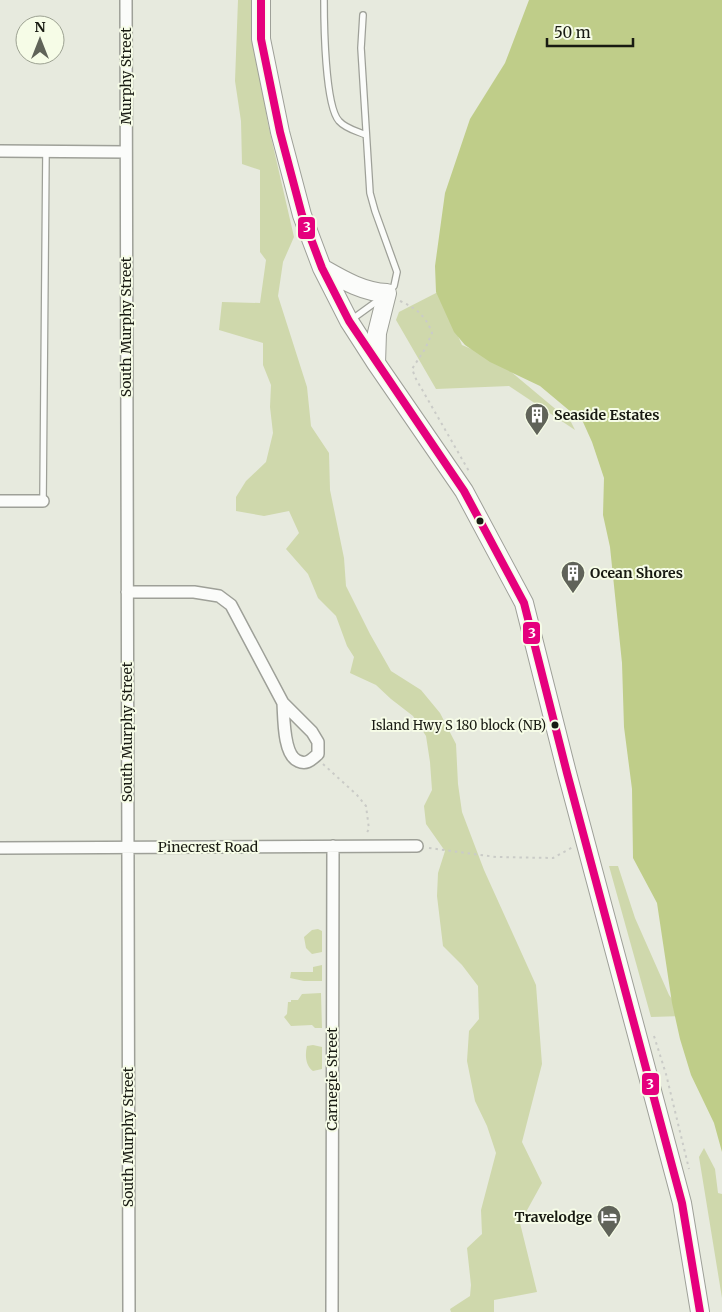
<svg xmlns="http://www.w3.org/2000/svg" width="722" height="1312" viewBox="0 0 722 1312" font-family="Merriweather,serif">
<rect width="100%" height="100%" fill="#e7eade"/>
<!-- green -->
<path fill="#cfd8ac" d="M 238,0 L 252,0 L 252,27 L 268,124 L 294,237 L 283,262 L 278,296 L 307,387 L 311,426 L 329,453 L 330,490 L 344,558 L 346,586 L 370,634 L 391,671 L 421,690 L 440,713 L 456,744 L 458,784 L 462,812 L 484,870 L 536,985 L 542,1064 L 522,1142 L 542,1183 L 520,1223 L 537,1292 L 494,1300 L 494,1312 L 451,1312 L 450,1309 L 470,1296 L 471,1285 L 467,1248 L 482,1234 L 481,1210 L 496,1153 L 487,1126 L 475,1101 L 467,1061 L 469,1031 L 479,1019 L 478,986 L 462,965 L 443,946 L 437,896 L 438,873 L 445,851 L 426,824 L 424,806 L 432,790 L 430,762 L 426,736 L 413,716 L 391,699 L 376,685 L 350,673 L 354,657 L 347,646 L 336,616 L 318,598 L 308,574 L 286,549 L 299,533 L 289,511 L 264,516 L 236,511 L 236,497 L 246,481 L 266,462 L 273,433 L 270,407 L 271,385 L 263,365 L 263,343 L 219,330 L 222,302 L 260,303 L 266,260 L 260,252 L 260,170 L 242,164 L 241,121 L 235,81 Z
M 438,292 L 462,345 L 497,360 L 571,422 L 575,430 L 509,386 L 436,389 L 396,320 L 399,312 Z
M 609,866 L 618,866 L 635,918 L 669,995 L 675,1003 L 683,1016 L 651,1017 Z
M 318,929 L 322,931 L 322,952 L 312,954 L 306,948 L 304,937 L 312,930 Z
M 322,965 L 322,981 L 304,981 L 290,978 L 291,972 L 313,972 L 313,967 Z
M 321,993 L 322,1028 L 315,1028 L 312,1025 L 291,1026 L 284,1017 L 287,1014 L 288,1002 L 291,1002 L 291,1000 L 298,1000 L 302,994 Z
M 313,1045 L 322,1047 L 322,1069 L 313,1071 C 305,1065 305,1054 307,1046 Z
M 704,1148 L 715,1169 L 718,1193 L 722,1194 L 722,1298 L 699,1157 Z"/>
<!-- water -->
<path fill="#bfcd89" d="M 529,0 L 722,0 L 722,1152 L 714,1123 L 691,1075 L 680,1039 L 672,1003 L 657,903 L 633,858 L 632,789 L 624,727 L 622,663 L 610,547 L 603,515 L 604,478 L 592,442 L 583,422 L 540,386 L 490,362 L 465,345 L 454,332 L 436,292 L 435,266 L 445,193 L 470,119 L 505,63 Z"/>
<g fill="none" stroke-linecap="round" stroke-linejoin="round">
<defs>
<path id="service" d="M 324,0 C 324,23 325,106 339,121 C 346,129 357,131 366,135
M 363,15 L 361,48 L 370,193 L 375,211 L 397,272 L 394,286 L 389,291
M 351,320 L 380,299
M 43,501 L 46,151"/>
<path id="minor" d="M 126,0 L 129,1312
M 0,151 L 126,152
M 0,501 L 43,501
M 127,592 L 194,592 L 219,596 L 231,605 L 283,703 L 312,732 L 318,742 L 318,754 C 311,760 307,765 298,761 C 283,755 284,717 283,703
M 0,848 L 417,846
M 332,1312 L 333,846"/>
<path id="primary" d="M 261,0 L 261,39 L 280,132 L 302,215 L 322,268 L 349,321 L 376,363 L 464,491 L 524,603 L 567,773 L 682,1203 L 700,1312
M 322,268 C 343,280 363,292 387,293 L 377,333 L 376,363"/>
</defs>
<!-- service casing -->
<use href="#service" stroke="#9ea098" stroke-width="8"/>
<!-- minor casing -->
<use href="#minor" stroke="#9ea098" stroke-width="14"/>
<!-- primary casing -->
<use href="#primary" stroke="#9ea098" stroke-width="20"/>
<!-- path -->
<path stroke="#cacbc7" stroke-width="2" stroke-dasharray="2.5 4" stroke-linecap="butt" d="M 400,301 C 416,308 426,316 432,333 L 425,349 L 412,369 L 416,379 L 470,473
M 323,764 L 357,795 L 366,806 L 369,829 L 366,834
M 429,848 L 496,857 L 553,858 L 573,847
M 654,1036 L 666,1074 L 689,1169"/>
<!-- service -->
<use href="#service" stroke="#fbfcfa" stroke-width="5.5"/>
<!-- minor -->
<use href="#minor" stroke="#fbfcfa" stroke-width="11"/>
<!-- primary -->
<use href="#primary" stroke="#fbfcfa" stroke-width="18"/>
<defs>
<path id="bus-1" d="M 261,0 L 261,39 L 280,132 L 302,215 L 322,268 L 349,321 L 464,491 L 524,603 L 567,773 L 682,1203 L 700,1312"/>
</defs>
<!-- bus-1 casing -->
<use href="#bus-1" stroke="#f6fce7" stroke-width="11"/>
<!-- bus-1 -->
<use href="#bus-1" stroke="#e5007d" stroke-width="8"/>
</g>
<!-- icons -->
<defs>
<symbol id="building-pin" viewBox="-11 -11 22 30"><path d="M0 17L-7.5 6A9.5 9.5 0 1 1 7.5 6Z" fill="#606359" stroke="#f6fce7"/><path d="M-4-6H4V6H1V3H-1V6H-4ZM-2.5-4.3h1.7v1.8h-1.7ZM.8-4.3h1.7v1.8H.8ZM-2.5-1h1.7V.8h-1.7ZM.8-1h1.7V.8H.8Z" fill="#fff"/></symbol>
<symbol id="hotel-pin" viewBox="-11 -11 22 30"><path d="M0 17L-7.5 6A9.5 9.5 0 1 1 7.5 6Z" fill="#606359" stroke="#f6fce7"/><path d="M-6-4.5h1.5V1H6V5H4.5V3h-9V5H-6ZM-4 0a1.8 1.8 0 1 1 3.6 0ZM.5 0V-2.5h3Q6-2.5 6 0Z" fill="#fff"/></symbol>
</defs>
<g fill-rule="evenodd">
<use href="#building-pin" x="523" y="401" width="28" height="38"/>
<use href="#building-pin" x="559" y="559" width="28" height="38"/>
<use href="#hotel-pin" x="595" y="1203" width="28" height="38"/>
</g>
<!-- markers -->
<g fill="#181a12" stroke="#f6fce7" stroke-width="2">
<circle cx="480" cy="521" r="4.5"/>
<circle cx="555" cy="725" r="4.5"/>
</g>
<g text-anchor="middle" stroke-width="4" stroke-linejoin="round" paint-order="stroke">
<!-- bus labels -->
<g font-size="13" fill="#181a12" stroke="#f6fce7" text-anchor="end">
<text x="546" y="730">Island Hwy S 180 block (NB)</text>
</g>
<!-- street labels -->
<g font-size="14" fill="#181a12" stroke="#f6fce7">
<text transform="translate(126 76) rotate(-90)" y="5">Murphy Street</text>
<text transform="translate(126 327) rotate(-90)" y="5">South Murphy Street</text>
<text transform="translate(127 732) rotate(-90)" y="5">South Murphy Street</text>
<text x="208" y="852">Pinecrest Road</text>
<text transform="translate(332 1079) rotate(-90)" y="5">Carnegie Street</text>
<text transform="translate(128 1137) rotate(-90)" y="5">South Murphy Street</text>
</g>
<!-- poi labels -->
<g font-size="14" font-weight="bold" fill="#181a12" stroke="#f6fce7" text-anchor="start">
<text x="554" y="420">Seaside Estates</text>
<text x="590" y="578">Ocean Shores</text>
<text x="592" y="1222" text-anchor="end">Travelodge</text>
</g>
</g>
<g stroke="#f6fce7" stroke-width="2">
<rect x="297" y="216" width="19" height="24" rx="5" fill="#e5007d"/>
<rect x="522" y="621" width="19" height="24" rx="5" fill="#e5007d"/>
<rect x="641" y="1072" width="19" height="24" rx="5" fill="#e5007d"/>
</g>
<g font-size="14" text-anchor="middle" font-weight="bold" fill="#fff">
<text x="307" y="232">3</text>
<text x="532" y="638">3</text>
<text x="650" y="1089">3</text>
</g>
<!-- north arrow -->
<g transform="translate(40 40)"><circle r="24" fill="#f6fce7" stroke="#9da292"/>
<path d="M0-4L9 19L0 12L-9 19Z" fill="#606359"/>
<text y="-8" font-size="14" font-weight="bold" text-anchor="middle" fill="#181a12">N</text>
</g>
<!-- scale -->
<path d="M547 38v8h86v-8" fill="none" stroke="#181a12" stroke-width="2.5"/>
<text x="554" y="38" font-size="15" fill="#181a12" stroke="#f6fce7" stroke-width="4" paint-order="stroke">50 m</text>
</svg>
